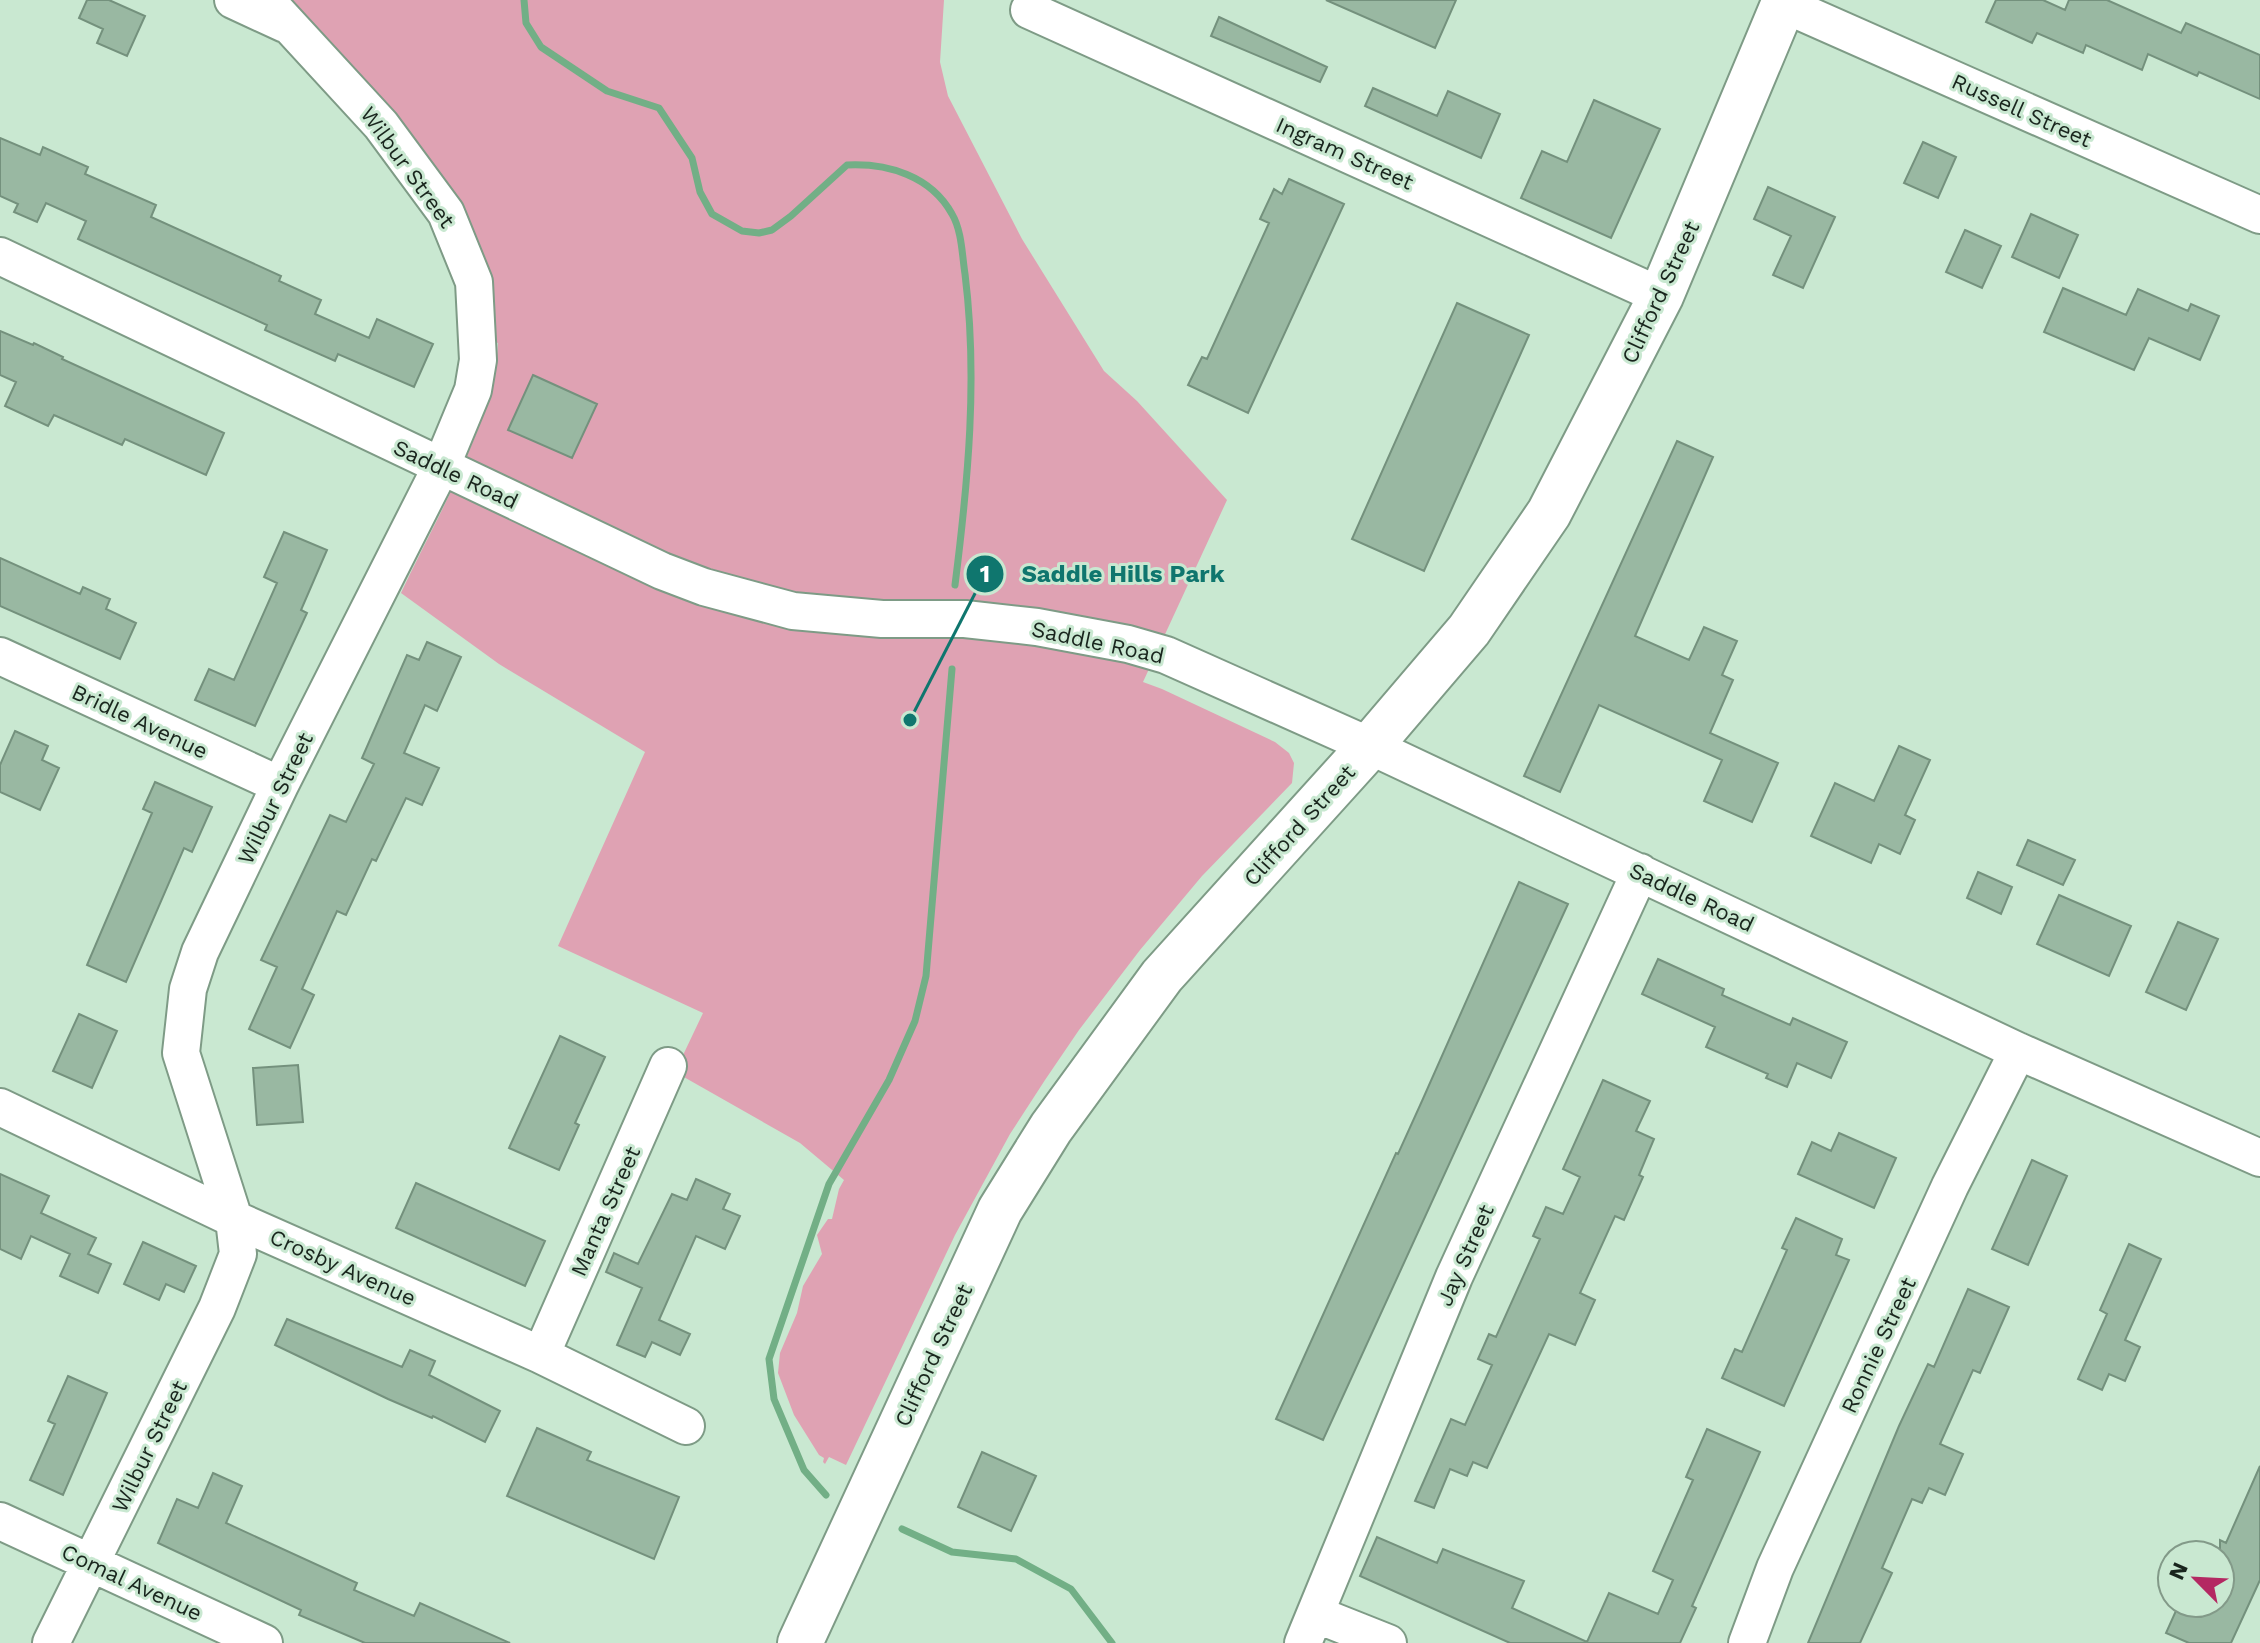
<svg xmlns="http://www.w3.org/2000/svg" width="2260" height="1643" viewBox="0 0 2260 1643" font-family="'Work Sans',sans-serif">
<rect width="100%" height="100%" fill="#c9e8d1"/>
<!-- green -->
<path fill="#dfa2b3" d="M 283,0 L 944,0 L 940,62 L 948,96 L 1022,239 L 1104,371 L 1137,401 L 1227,500 L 1143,682 L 1162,689 L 1275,742 L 1289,753 L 1294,763 L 1292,783 L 1202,876 L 1140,950 L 1079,1030 L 1045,1080 L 1010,1134 L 955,1235 L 846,1465 L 829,1457 L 825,1464 L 823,1462 L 824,1458 L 819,1455 L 794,1415 L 778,1373 L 780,1353 L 797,1313 L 803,1286 L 822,1254 L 817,1235 L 828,1219 L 832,1219 L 839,1189 L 844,1180 L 800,1143 L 675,1072 L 703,1013 L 558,946 L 645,752 L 499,664 L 401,593 C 435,520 494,422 498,343 L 489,340 L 485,293 Z"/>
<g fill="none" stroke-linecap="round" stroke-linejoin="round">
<!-- stream -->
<path stroke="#72af86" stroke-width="7" d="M 524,0 L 526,23 L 541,47 L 607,91 L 659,108 L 692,158 L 700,192 L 712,214 L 742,231 L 759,233 L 772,230 L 791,216 L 847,165 C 888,163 931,176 952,214 C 962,231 962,255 965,274 C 978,378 968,482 955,585
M 826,1495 L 804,1470 L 774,1399 L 769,1359 L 829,1184 L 889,1080 L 915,1021 L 926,976 L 952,669
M 902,1529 L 952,1552 L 1016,1559 L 1071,1589 L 1112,1643"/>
</g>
<!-- building -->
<path fill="#99b8a2" stroke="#74917d" stroke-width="2" d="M 87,0 L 109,0 L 145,16 L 127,56 L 97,43 L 103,29 L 79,18 Z
M 1326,0 L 1456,0 L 1435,48 Z
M 1996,0 L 2043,0 L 2065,10 L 2069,0 L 2107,0 L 2181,33 L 2186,23 L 2260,55 L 2260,99 L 2199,72 L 2197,76 L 2148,54 L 2142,70 L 2086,45 L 2083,53 L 2037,33 L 2032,43 L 1986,22 Z
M 1219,17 L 1327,67 L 1320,82 L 1211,36 Z
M 1373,88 L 1437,116 L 1448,91 L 1500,114 L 1481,158 L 1365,106 Z
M 1594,100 L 1660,129 L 1611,238 L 1521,198 L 1542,151 L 1567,162 Z
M 0,138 L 40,155 L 43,147 L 88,167 L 85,174 L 156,205 L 151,217 L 281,276 L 279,281 L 321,300 L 315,314 L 369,338 L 377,319 L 433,344 L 414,387 L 338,354 L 335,361 L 265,330 L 267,325 L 78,239 L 86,221 L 46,203 L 37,222 L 14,212 L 18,204 L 0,196 Z
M 1923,142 L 1956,157 L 1938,198 L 1904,183 Z
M 1289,179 L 1344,204 L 1248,413 L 1188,385 L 1202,357 L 1207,359 L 1269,223 L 1260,219 L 1274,189 L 1282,194 Z
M 1768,187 L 1835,217 L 1803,288 L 1773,275 L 1791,236 L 1754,219 Z
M 2031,214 L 2078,235 L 2059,278 L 2012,257 Z
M 1965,230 L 2001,246 L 1982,288 L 1946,272 Z
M 2063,288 L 2126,315 L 2138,289 L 2188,311 L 2191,304 L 2219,316 L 2200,360 L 2149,338 L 2134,370 L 2044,332 Z
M 1457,303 L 1529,335 L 1424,571 L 1352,539 Z
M 0,331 L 33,345 L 34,343 L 63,357 L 62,359 L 224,433 L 206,475 L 125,439 L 122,445 L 54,415 L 48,426 L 5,406 L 16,382 L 0,375 Z
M 533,375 L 597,404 L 572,458 L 508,430 Z
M 1677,441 L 1713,457 L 1635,636 L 1689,660 L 1704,627 L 1737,641 L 1722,675 L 1733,680 L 1710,733 L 1778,763 L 1752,822 L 1704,801 L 1722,760 L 1599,705 L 1560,792 L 1524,776 Z
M 284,532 L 327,550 L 301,610 L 307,613 L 255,726 L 195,700 L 209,669 L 234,680 L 277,583 L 264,577 Z
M 0,558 L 80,594 L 83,587 L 110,599 L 106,609 L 136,623 L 120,659 L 0,606 Z
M 427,642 L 461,657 L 437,711 L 425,705 L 404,753 L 439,768 L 422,805 L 406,798 L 376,861 L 372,859 L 346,915 L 337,911 L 302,989 L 314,995 L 290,1048 L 249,1029 L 277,967 L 261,960 L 330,815 L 346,822 L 374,764 L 362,758 L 407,655 L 419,660 Z
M 15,731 L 48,746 L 42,760 L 59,768 L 40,810 L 0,792 L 0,765 Z
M 1899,746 L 1930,760 L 1905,815 L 1915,820 L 1900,854 L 1879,844 L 1871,863 L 1811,836 L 1835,783 L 1874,801 Z
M 155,782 L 212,807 L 192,852 L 184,848 L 126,982 L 87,965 L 152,813 L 143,809 Z
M 2028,840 L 2075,860 L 2063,885 L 2017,865 Z
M 1978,872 L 2012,887 L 2001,914 L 1967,898 Z
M 1519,882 L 1568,904 L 1323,1440 L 1276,1419 L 1396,1153 L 1398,1154 L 1422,1101 Z
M 2059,895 L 2131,926 L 2109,976 L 2037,944 Z
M 2178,922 L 2218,939 L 2186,1010 L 2146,992 Z
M 1658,959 L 1724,989 L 1722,995 L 1790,1025 L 1793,1018 L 1847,1042 L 1831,1078 L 1797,1063 L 1787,1087 L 1766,1078 L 1768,1074 L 1706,1047 L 1715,1027 L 1642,994 Z
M 79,1014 L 117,1031 L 92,1088 L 53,1071 Z
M 560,1036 L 605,1057 L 575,1123 L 579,1125 L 559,1170 L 509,1148 Z
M 298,1065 L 303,1122 L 257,1125 L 253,1068 Z
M 1603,1080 L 1650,1101 L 1636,1131 L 1654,1139 L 1639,1175 L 1643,1177 L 1624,1220 L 1615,1216 L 1580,1293 L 1595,1300 L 1575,1345 L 1549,1334 L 1487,1468 L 1473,1462 L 1467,1476 L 1450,1469 L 1434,1508 L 1415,1501 L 1451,1419 L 1465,1425 L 1492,1365 L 1478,1359 L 1489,1334 L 1496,1337 L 1540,1239 L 1533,1236 L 1546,1207 L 1563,1214 L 1580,1177 L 1563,1169 Z
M 1839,1133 L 1896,1158 L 1874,1208 L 1798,1174 L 1812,1142 L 1831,1151 Z
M 2032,1160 L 2067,1176 L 2028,1265 L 1992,1249 Z
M 0,1174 L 49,1196 L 41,1213 L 96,1238 L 88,1254 L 111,1264 L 98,1293 L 60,1276 L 70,1254 L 31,1236 L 21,1259 L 0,1249 Z
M 696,1179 L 730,1194 L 723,1209 L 740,1216 L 725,1249 L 696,1236 L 659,1320 L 690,1334 L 680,1355 L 652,1342 L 645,1357 L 617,1345 L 642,1288 L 606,1272 L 614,1253 L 638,1264 L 672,1194 L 687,1200 Z
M 416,1183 L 545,1241 L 525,1286 L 396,1228 Z
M 1796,1218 L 1842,1239 L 1836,1255 L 1849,1260 L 1784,1406 L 1722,1378 L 1735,1349 L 1742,1352 L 1787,1250 L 1782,1248 Z
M 143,1242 L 196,1266 L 184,1292 L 166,1284 L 159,1300 L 124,1284 Z
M 2129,1244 L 2161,1259 L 2125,1340 L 2140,1347 L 2125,1381 L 2109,1374 L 2102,1390 L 2078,1379 L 2107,1314 L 2100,1310 Z
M 1968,1289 L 2009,1307 L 1980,1373 L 1973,1370 L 1940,1444 L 1963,1454 L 1945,1495 L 1929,1488 L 1922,1503 L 1912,1499 L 1882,1568 L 1892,1573 L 1860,1643 L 1808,1643 L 1899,1426 L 1928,1364 L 1934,1367 Z
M 287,1319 L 402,1367 L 410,1350 L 435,1361 L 429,1375 L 500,1411 L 485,1442 L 433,1416 L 432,1418 L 388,1399 L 275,1345 Z
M 68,1376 L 107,1393 L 63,1495 L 30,1480 L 55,1424 L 48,1421 Z
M 537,1428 L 591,1452 L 587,1460 L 679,1497 L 654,1559 L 507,1496 Z
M 1707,1429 L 1760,1452 L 1692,1606 L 1696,1608 L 1680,1643 L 1510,1643 L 1360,1576 L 1377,1537 L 1437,1563 L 1443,1549 L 1524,1581 L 1512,1608 L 1587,1642 L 1609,1593 L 1658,1614 L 1673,1580 L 1653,1571 L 1693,1480 L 1686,1477 Z
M 982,1452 L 1036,1476 L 1011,1531 L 958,1507 Z
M 2260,1466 L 2260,1580 L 2231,1643 L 2189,1643 L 2166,1633 L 2179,1604 L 2194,1611 L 2198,1603 L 2220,1603 L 2220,1540 L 2226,1543 Z
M 213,1473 L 242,1486 L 226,1523 L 357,1583 L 354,1590 L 414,1616 L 420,1603 L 510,1643 L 365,1643 L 299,1615 L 301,1610 L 158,1543 L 177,1499 L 198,1508 Z"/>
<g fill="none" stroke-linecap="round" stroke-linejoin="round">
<defs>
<path id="minor" d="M 233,0 L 285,24
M 1783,4 L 2260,215
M 1029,10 L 1661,296
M 0,256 L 662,571 L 704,587 L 793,611 L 882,619 L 965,619 L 1037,627 L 1128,644 L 1166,655 L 1370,746 L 2018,1051 L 2260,1158
M 0,656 L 280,785
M 0,1107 L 234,1219 L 541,1355 L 686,1426
M 541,1355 L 668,1066
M 0,1521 L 264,1643
M 1315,1614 L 1388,1643
M 51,1643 L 217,1308 L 238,1254 L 234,1219 L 181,1053 L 188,989 L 200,952 L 280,785 L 441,467 L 473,390 L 478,360 L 474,282 L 446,213 L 381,125 L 266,0
M 1303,1643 L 1454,1277 L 1640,872
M 1747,1643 L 1775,1568 L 1950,1186 L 2018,1051"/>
<path id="major" d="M 800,1643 L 1000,1210 L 1051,1128 L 1162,976 L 1370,746 L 1469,630 L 1549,513 L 1661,296 L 1785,0"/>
</defs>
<!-- minor casing -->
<use href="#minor" stroke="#7e9b86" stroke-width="40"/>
<!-- major casing -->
<use href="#major" stroke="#7e9b86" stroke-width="48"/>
<!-- minor -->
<use href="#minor" stroke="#fff" stroke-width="36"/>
<!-- major -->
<use href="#major" stroke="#fff" stroke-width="44"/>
</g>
<g text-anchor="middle" stroke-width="6" stroke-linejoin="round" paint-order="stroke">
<!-- street labels -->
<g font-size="22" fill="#19251d" stroke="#c9e8d1">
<text transform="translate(2022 110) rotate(24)" y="8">Russell Street</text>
<text transform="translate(1345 153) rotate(24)" y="8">Ingram Street</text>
<text transform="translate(408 167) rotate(54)" y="8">Wilbur Street</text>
<text transform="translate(1660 292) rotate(-65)" y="8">Clifford Street</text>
<text transform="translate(456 474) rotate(25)" y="8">Saddle Road</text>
<text transform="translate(1098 642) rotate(12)" y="8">Saddle Road</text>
<text transform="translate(140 721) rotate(25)" y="8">Bridle Avenue</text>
<text transform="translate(275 798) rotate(-64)" y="8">Wilbur Street</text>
<text transform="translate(1299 825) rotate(-48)" y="8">Clifford Street</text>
<text transform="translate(1692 897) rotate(25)" y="8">Saddle Road</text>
<text transform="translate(605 1211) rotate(-66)" y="8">Manta Street</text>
<text transform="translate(1465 1255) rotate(-66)" y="8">Jay Street</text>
<text transform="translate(343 1267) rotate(24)" y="8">Crosby Avenue</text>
<text transform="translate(1878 1345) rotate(-65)" y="8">Ronnie Street</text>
<text transform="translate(933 1355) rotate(-65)" y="8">Clifford Street</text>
<text transform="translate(149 1446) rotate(-64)" y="8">Wilbur Street</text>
<text transform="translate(132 1582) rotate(25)" y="8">Comal Avenue</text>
</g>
</g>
<!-- callouts -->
<path fill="none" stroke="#0f766e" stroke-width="3" d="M910 720L985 574"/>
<g fill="#0f766e" stroke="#c9e8d1" stroke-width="3">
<circle cx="910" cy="720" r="8"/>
<circle cx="985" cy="574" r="20"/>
</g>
<g font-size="24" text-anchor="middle" font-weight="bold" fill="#fff">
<text x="985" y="582">1</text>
</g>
<g font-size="24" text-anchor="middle" font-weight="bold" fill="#0f766e" stroke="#c9e8d1" stroke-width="6" stroke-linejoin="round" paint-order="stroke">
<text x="1123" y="582">Saddle Hills Park</text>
</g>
<!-- north arrow -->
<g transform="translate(2196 1579) rotate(294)"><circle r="38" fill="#c9e8d1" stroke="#839a89" stroke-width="2"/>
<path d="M0-6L14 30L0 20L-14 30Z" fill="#b42862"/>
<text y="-12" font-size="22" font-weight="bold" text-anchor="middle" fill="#19251d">N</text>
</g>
</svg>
